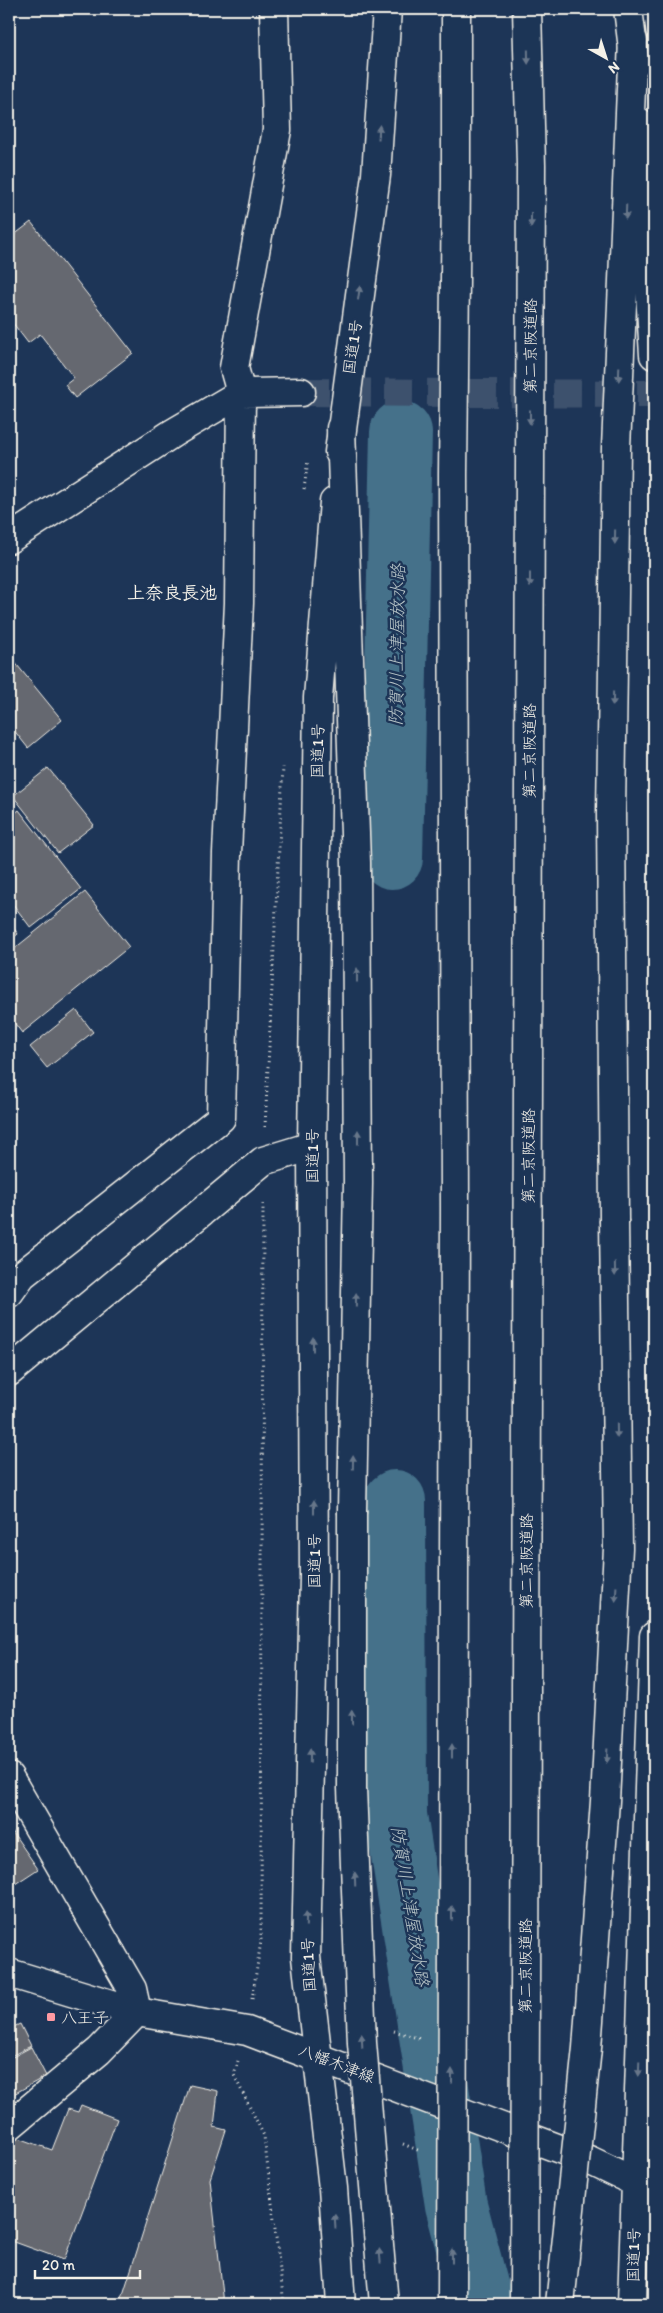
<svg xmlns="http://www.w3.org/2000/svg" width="663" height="2313" viewBox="0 0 663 2313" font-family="Itim,'Klee One',sans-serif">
<rect width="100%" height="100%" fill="#1d3557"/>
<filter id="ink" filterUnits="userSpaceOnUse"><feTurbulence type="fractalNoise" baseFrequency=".02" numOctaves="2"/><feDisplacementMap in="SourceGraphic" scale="10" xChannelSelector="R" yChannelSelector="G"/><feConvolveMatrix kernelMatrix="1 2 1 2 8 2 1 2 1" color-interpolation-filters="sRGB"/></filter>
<g filter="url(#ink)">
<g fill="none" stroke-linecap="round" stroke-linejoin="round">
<!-- river -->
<path stroke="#45718a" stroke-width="62" d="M 392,858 L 401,432
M 395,1501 L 396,1815 L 456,2205 L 482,2304"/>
</g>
<!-- building -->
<path fill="#65676f" stroke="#f4f1e8" d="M 31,222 L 133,353 L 75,398 L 65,385 L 74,378 L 40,334 L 28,343 L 9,318 L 9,239 Z
M 13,660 L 62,720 L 28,748 L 9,724 L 9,663 Z
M 48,768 L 94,825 L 58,853 L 13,796 Z
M 19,810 L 81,889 L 31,928 L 9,899 L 9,818 Z
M 85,892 L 129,947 L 22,1033 L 9,1016 L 9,953 Z
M 9,922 L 18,934 L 9,941 Z
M 76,1010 L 93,1032 L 47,1068 L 30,1047 Z
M 9,1827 L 38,1869 L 9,1888 Z
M 20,2024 L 31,2046 L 9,2057 L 9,2029 Z
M 31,2047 L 46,2076 L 12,2095 L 9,2089 L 9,2059 Z
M 190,2085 L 218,2091 L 214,2127 L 226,2130 L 210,2179 L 224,2304 L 120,2304 Z
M 81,2105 L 117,2119 L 64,2260 L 9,2240 L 9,2147 L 19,2138 L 52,2150 L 68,2109 L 78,2112 Z"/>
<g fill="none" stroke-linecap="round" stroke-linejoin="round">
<!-- minor-tunnel -->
<path stroke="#3d516d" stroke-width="28" stroke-dasharray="28 14" stroke-linecap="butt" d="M 301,392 L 654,394"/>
<defs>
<path id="minor" d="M 9,539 L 173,433 L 241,393 L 301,392
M 9,1293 L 22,1275 L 221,1118 L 227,853 L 239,603 L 241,393 L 234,368 L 277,130 L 274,9
M 9,1372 L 263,1161 L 312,1146
M 9,1777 L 132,1989 L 137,2012 L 99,2051 L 9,2126"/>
<path id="primary" d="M 9,1973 L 137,2012 L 247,2031 L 589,2160 L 635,2182 L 654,2188"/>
<path id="trunk" d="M 628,9 L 635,64
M 639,122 L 654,355
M 339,452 L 376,175 L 387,9
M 334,502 L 318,698 L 312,1146 L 314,1576 L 306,1957 L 333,2188 L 341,2304
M 632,2304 L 654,1636"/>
<path id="motorway" d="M 341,428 L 356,863 L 358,1183 L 352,1511
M 614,1220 L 611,813 L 616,448 L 633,41"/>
</defs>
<!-- minor casing -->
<use href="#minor" stroke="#f4f1e8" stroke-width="31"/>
<!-- primary casing -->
<use href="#primary" stroke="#f4f1e8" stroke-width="31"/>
<!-- trunk casing -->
<use href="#trunk" stroke="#f4f1e8" stroke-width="31"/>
<!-- motorway casing -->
<use href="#motorway" stroke="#f4f1e8" stroke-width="31"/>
<!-- path -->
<path stroke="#f4f1e8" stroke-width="3" stroke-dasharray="1 4" stroke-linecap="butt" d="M 304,489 L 308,460
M 265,1127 L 283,767
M 252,1999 L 261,1941 L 263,1204
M 394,2031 L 421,2039
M 238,2061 L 234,2075 L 264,2136 L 284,2304
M 403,2144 L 420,2151"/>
<!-- minor -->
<use href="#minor" stroke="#1d3557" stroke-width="28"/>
<!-- primary -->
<use href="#primary" stroke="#1d3557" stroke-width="28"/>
<!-- trunk -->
<use href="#trunk" stroke="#1d3557" stroke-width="28"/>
<!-- motorway -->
<use href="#motorway" stroke="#1d3557" stroke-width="28"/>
<defs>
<path id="motorway-bridge" d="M 352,1511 L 352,1788 L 362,2043 L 384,2304
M 452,2304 L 455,1207 L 453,474 L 456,180 L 456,9
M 524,2304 L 531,165 L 527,9
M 560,2304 L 587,2048 L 605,1801 L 618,1548 L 614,1220"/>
</defs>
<!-- motorway-bridge casing -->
<use href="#motorway-bridge" stroke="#f4f1e8" stroke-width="31" stroke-linecap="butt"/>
<!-- motorway-bridge -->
<use href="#motorway-bridge" stroke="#1d3557" stroke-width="28"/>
</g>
<!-- one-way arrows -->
<defs><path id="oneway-solid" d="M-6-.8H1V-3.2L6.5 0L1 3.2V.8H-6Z" transform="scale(1.25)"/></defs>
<g fill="#68778a">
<use href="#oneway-solid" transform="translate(528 57) rotate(89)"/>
<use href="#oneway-solid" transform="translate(379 132) rotate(-86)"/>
<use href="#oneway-solid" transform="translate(626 212) rotate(92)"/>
<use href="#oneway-solid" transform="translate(531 220) rotate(90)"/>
<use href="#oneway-solid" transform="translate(359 293) rotate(-82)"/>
<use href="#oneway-solid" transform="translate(619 374) rotate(92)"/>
<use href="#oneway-solid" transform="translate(530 417) rotate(90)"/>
<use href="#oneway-solid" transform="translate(615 537) rotate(91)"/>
<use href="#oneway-solid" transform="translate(530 580) rotate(90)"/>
<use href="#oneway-solid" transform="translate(613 699) rotate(91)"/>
<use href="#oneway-solid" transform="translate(357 975) rotate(-90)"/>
<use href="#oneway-solid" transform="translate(358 1137) rotate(-90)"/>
<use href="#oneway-solid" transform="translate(615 1269) rotate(89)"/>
<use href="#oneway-solid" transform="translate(356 1300) rotate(-89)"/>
<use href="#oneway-solid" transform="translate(313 1344) rotate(-90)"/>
<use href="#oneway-solid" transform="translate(617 1431) rotate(89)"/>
<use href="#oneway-solid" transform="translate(353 1462) rotate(-89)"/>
<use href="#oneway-solid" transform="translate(314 1507) rotate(-90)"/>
<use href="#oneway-solid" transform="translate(616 1594) rotate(93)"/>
<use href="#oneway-solid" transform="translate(352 1717) rotate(-90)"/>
<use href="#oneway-solid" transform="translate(452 1751) rotate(-90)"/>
<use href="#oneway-solid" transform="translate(310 1756) rotate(-89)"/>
<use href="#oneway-solid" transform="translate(607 1756) rotate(93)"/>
<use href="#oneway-solid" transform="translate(355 1879) rotate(-92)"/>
<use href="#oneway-solid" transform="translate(452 1913) rotate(-90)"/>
<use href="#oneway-solid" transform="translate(306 1919) rotate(-89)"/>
<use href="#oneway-solid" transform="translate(362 2041) rotate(-93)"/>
<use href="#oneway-solid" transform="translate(639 2069) rotate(92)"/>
<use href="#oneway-solid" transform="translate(452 2076) rotate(-90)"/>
<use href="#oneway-solid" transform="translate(335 2221) rotate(-94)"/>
<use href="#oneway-solid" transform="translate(380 2256) rotate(-95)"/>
<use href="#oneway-solid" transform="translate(452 2256) rotate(-90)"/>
</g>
</g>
<!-- markers -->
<rect fill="#ff9aa2" stroke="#1d3557" stroke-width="2" x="46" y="2012" width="10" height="10" rx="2.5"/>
<g text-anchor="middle" stroke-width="5" stroke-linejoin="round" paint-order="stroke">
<!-- street labels -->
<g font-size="16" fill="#f4f1e8" stroke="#1d3557">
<text transform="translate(530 346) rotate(-90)" y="6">第二京阪道路</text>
<text transform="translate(352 347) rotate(-82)" y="6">国道1号</text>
<text transform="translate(317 751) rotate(-89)" y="6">国道1号</text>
<text transform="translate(529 751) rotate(-90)" y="6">第二京阪道路</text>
<text transform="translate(312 1156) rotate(-90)" y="6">国道1号</text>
<text transform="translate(528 1156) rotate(-90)" y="6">第二京阪道路</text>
<text transform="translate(314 1561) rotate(-90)" y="6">国道1号</text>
<text transform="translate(526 1561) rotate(-90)" y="6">第二京阪道路</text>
<text transform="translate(308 1965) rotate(-93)" y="6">国道1号</text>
<text transform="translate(525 1966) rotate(-90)" y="6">第二京阪道路</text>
<text transform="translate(337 2063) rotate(21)" y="6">八幡木津線</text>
<text transform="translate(633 2255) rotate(-89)" y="6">国道1号</text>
</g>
<!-- poi labels -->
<g font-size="16" fill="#f4f1e8" stroke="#1d3557" text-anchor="start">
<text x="61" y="2023">八王子</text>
</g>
<!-- neighbourhood labels -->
<g font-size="18" font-weight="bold" fill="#f4f1e8" stroke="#1d3557">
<text x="172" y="599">上奈良長池</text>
</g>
<!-- water labels -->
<g font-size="18" font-style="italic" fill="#b7c4c7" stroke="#1d3557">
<text transform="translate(397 645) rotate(-89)" y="6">防賀川上津屋放水路</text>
<text transform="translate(410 1906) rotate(81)" y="6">防賀川上津屋放水路</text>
</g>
</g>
<!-- margin -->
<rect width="663" height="2313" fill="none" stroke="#1d3557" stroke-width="30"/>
<rect x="15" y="15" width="633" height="2283" fill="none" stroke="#f4f1e8" stroke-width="2" filter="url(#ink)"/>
<!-- north arrow -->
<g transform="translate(606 58) rotate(141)" stroke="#1d3557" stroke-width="4" paint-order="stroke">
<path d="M0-4L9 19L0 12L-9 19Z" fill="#f4f1e8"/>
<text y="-8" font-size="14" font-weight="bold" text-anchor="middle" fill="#f4f1e8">N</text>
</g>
<!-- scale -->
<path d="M35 2270v8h105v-8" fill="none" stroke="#f4f1e8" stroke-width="2.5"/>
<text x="42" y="2270" font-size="15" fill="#f4f1e8" stroke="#1d3557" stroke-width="4" paint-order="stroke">20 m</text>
</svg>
